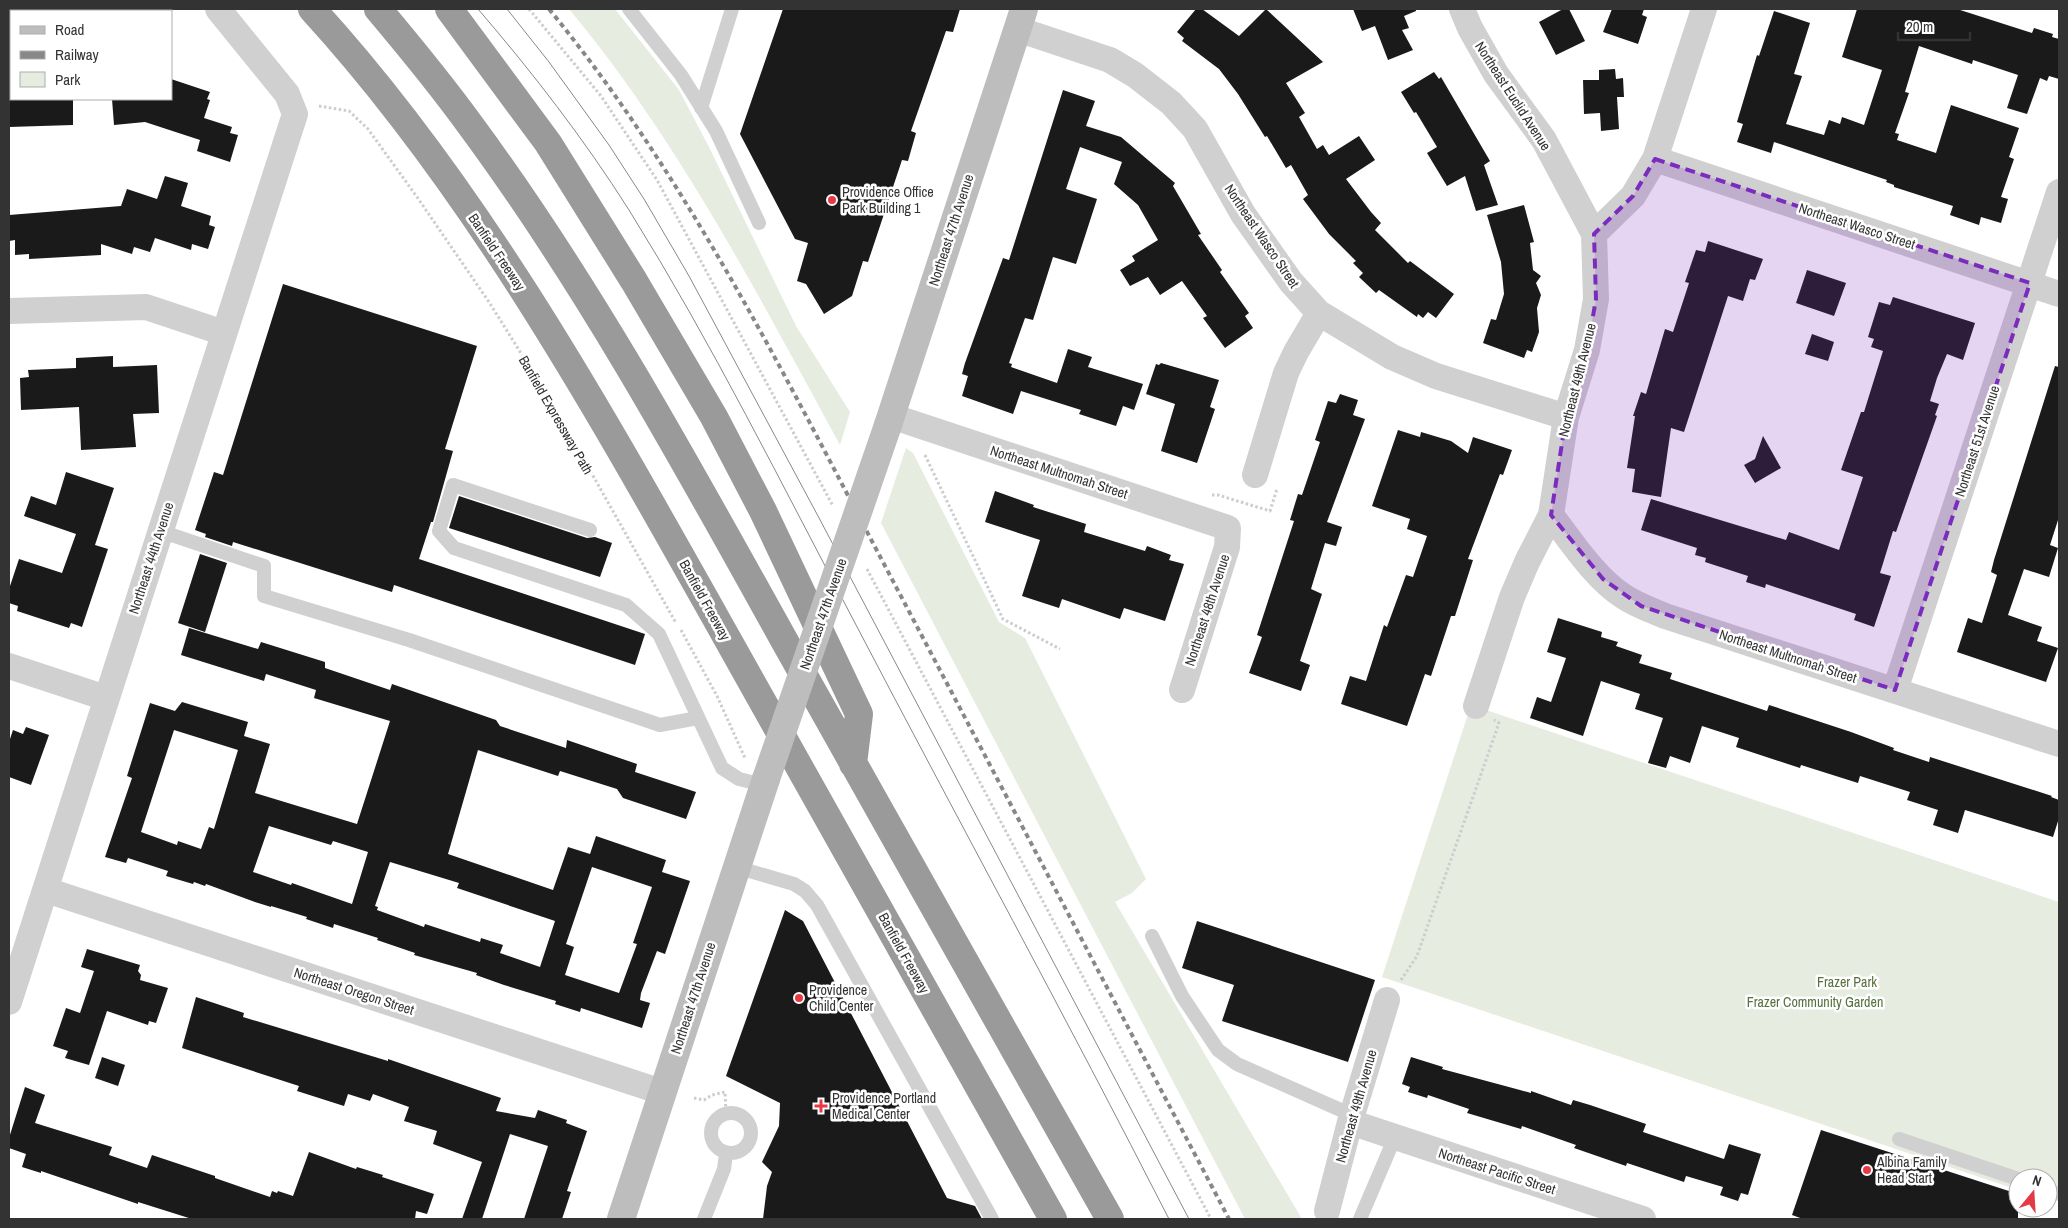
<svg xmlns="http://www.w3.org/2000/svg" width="2068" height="1228" viewBox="0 0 2068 1228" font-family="'Archivo Narrow',sans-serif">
<rect width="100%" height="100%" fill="#fff"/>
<!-- green -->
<path fill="#e6ecdf" d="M 569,9 L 615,9 L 679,90 L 709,147 L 796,326 L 850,412 L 840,445 C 758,295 679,141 569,9 Z
M 906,448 L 913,453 L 999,622 L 1025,638 L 1146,879 L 1132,893 L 1115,902 L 1302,1219 L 1245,1219 L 881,523 Z
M 1471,705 L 2059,902 L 2059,1189 L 2055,1203 L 2048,1200 L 2048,1178 L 2018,1178 L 2018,1190 L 1382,977 Z"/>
<!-- building -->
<path fill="#1a1a1a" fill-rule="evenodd" d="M 783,9 L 960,9 L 953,32 L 946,31 L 911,131 L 916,133 L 908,161 L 902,160 L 868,262 L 863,261 L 852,296 L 824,314 L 806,284 L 797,281 L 808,243 L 795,239 L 740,134 Z
M 1196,9 L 1202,9 L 1239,36 L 1266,9 L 1323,62 L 1286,83 L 1305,113 L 1299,117 L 1317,149 L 1323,145 L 1329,155 L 1359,136 L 1375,160 L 1346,179 L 1371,212 L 1381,223 L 1375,230 L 1408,263 L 1410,261 L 1454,294 L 1436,318 L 1428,312 L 1423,318 L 1418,314 L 1417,317 L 1379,290 L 1376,293 L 1359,277 L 1363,273 L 1353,263 L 1356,261 L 1329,234 L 1303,199 L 1308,195 L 1291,165 L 1286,168 L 1267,136 L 1265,137 L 1238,94 L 1219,69 L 1182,41 L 1184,38 L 1177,32 Z
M 1353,9 L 1416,9 L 1416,11 L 1404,16 L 1409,28 L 1402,30 L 1413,50 L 1388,60 L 1375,26 L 1362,31 Z
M 1563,9 L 1569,9 L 1585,41 L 1556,55 L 1539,22 Z
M 1612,9 L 1644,9 L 1642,15 L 1647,17 L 1638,44 L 1603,32 Z
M 1857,9 L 1957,9 L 2032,33 L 2034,28 L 2053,34 L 2052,37 L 2059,39 L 2059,79 L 2049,76 L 2047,81 L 2040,78 L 2027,114 L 2007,108 L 2018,75 L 1973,60 L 1972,64 L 1919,46 L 1905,92 L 1909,93 L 1895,133 L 1899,134 L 1897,140 L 1936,153 L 1951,105 L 2019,128 L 2009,157 L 2014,159 L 2001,197 L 2008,199 L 2001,223 L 1981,217 L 1979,225 L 1950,215 L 1953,206 L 1894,187 L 1894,185 L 1886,182 L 1887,180 L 1774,142 L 1771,153 L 1737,142 L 1743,124 L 1737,122 L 1757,55 L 1759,56 L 1774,11 L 1810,23 L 1794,74 L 1802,76 L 1786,124 L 1824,135 L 1829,120 L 1840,124 L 1842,117 L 1864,125 L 1882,70 L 1842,57 Z
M 1615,69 L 1616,79 L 1623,78 L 1624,97 L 1617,97 L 1619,129 L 1601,131 L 1600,113 L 1584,114 L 1583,80 L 1599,80 L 1599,70 Z
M 1434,72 L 1439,79 L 1441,77 L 1490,161 L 1484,165 L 1498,205 L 1476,211 L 1465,176 L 1447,186 L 1427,153 L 1437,147 L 1416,112 L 1414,113 L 1401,92 Z
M 171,79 L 210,92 L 207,99 L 210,100 L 204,118 L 232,127 L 230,133 L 238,135 L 230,162 L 197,151 L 200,140 L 145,122 L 114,125 L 112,99 L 171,99 Z
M 1063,90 L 1095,101 L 1086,126 L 1121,137 L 1175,183 L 1173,186 L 1201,234 L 1198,235 L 1222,270 L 1220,272 L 1249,313 L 1245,316 L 1253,328 L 1225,348 L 1203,318 L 1207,316 L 1182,281 L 1160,295 L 1148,277 L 1130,286 L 1120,270 L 1135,261 L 1132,256 L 1158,240 L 1138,205 L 1114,184 L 1122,162 L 1080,147 L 1066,189 L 1097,199 L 1076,264 L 1053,257 L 1033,320 L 1025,318 L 1009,363 L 1012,364 L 1011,367 L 1057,383 L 1068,349 L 1092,357 L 1088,367 L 1143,384 L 1134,410 L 1123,406 L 1116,426 L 1079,414 L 1081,410 L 1021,391 L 1013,414 L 962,396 L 968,376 L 962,374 L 965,363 L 1003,258 L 1009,260 Z
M 9,99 L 73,99 L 73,125 L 9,127 Z
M 165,176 L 188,183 L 181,206 L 211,216 L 209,225 L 215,227 L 208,249 L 192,244 L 191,250 L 155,238 L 150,252 L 134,247 L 132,254 L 101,244 L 101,255 L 29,259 L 29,254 L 15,255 L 15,240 L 9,241 L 9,215 L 121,206 L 127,189 L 157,199 Z
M 1524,205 L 1534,242 L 1530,243 L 1533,270 L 1541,276 L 1536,283 L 1541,295 L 1537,308 L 1539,332 L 1532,352 L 1527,350 L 1524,358 L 1483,343 L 1491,319 L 1496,320 L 1504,294 L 1501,262 L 1487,215 Z
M 1708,241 L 1763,259 L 1755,280 L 1750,279 L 1743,301 L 1728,296 L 1684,432 L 1671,428 L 1661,497 L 1632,492 L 1635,469 L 1627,468 L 1635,416 L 1633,416 L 1641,392 L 1646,394 L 1665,329 L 1673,332 L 1689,283 L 1685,282 L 1696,250 L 1705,252 Z
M 1807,270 L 1846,283 L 1834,316 L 1796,303 Z
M 283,284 L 477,346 L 445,449 L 453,451 L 433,522 L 431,522 L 419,559 L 645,634 L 635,665 L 394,585 L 392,592 L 233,542 L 232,546 L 205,537 L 206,534 L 195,530 L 214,472 L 223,475 Z
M 1893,297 L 1975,323 L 1963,360 L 1947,354 L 1937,378 L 1930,401 L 1939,404 L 1935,415 L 1937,416 L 1896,532 L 1893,531 L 1880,573 L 1891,576 L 1874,627 L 1854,620 L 1856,614 L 1766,584 L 1765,588 L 1746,582 L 1748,576 L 1705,562 L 1706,558 L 1695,555 L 1697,548 L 1641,530 L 1651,499 L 1786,540 L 1789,532 L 1839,550 L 1863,477 L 1841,470 L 1861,412 L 1864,412 L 1883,351 L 1871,347 L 1874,339 L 1868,337 L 1879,302 L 1890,305 Z
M 1812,334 L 1834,342 L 1828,361 L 1805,354 Z
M 113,356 L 113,367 L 157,365 L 159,413 L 133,414 L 136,447 L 81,450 L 79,407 L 21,410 L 20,378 L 29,377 L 28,370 L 76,368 L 76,358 Z
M 1161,363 L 1219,380 L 1210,407 L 1215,409 L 1197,463 L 1161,451 L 1175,404 L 1146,394 L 1156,364 L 1159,365 Z
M 2055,366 L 2059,367 L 2059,517 L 2050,545 L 2058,548 L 2049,577 L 2024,569 L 2008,615 L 2042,627 L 2037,641 L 2058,648 L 2046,682 L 1957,652 L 1968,618 L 1982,623 L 1997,575 L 1991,572 L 1994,560 Z
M 1340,394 L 1358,400 L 1353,415 L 1365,419 L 1327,522 L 1342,527 L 1336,546 L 1325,543 L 1311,589 L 1322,594 L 1300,661 L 1310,665 L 1301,691 L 1249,673 L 1262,637 L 1257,635 L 1294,521 L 1290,520 L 1298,494 L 1302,495 L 1320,442 L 1315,440 L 1328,401 L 1336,403 Z
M 1398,430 L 1420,437 L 1421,432 L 1451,441 L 1468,453 L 1473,437 L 1512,450 L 1503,475 L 1500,474 L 1468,559 L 1473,560 L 1455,616 L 1451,616 L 1431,676 L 1425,674 L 1407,726 L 1341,704 L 1350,676 L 1366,681 L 1384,625 L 1387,627 L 1406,575 L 1413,577 L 1427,536 L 1407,529 L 1410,519 L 1372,506 Z
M 1763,436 L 1781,468 L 1755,483 L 1744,465 L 1755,459 Z
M 66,472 L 114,488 L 95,545 L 108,549 L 82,627 L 71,623 L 69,628 L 17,611 L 18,606 L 9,603 L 9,589 L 19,559 L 62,573 L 76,534 L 24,516 L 31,496 L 56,505 Z
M 995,491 L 1034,505 L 1033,507 L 1086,524 L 1084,532 L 1145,551 L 1147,546 L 1171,555 L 1169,560 L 1184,564 L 1165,621 L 1124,608 L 1120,619 L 1062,599 L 1059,608 L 1022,596 L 1040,540 L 985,522 Z
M 459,496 L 587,538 L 595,537 L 612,543 L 600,577 L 449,528 Z
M 200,554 L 227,563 L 205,632 L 178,623 Z
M 1558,618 L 1602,632 L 1601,637 L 1618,642 L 1616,646 L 1642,655 L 1639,663 L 1672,673 L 1670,679 L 1767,711 L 1769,705 L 1851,732 L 1894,748 L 1893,750 L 1929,762 L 1930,757 L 2052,796 L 2051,797 L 2059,800 L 2059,818 L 2053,837 L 1965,810 L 1958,833 L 1933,825 L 1938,810 L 1907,800 L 1910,792 L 1860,776 L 1858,783 L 1801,765 L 1800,768 L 1736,747 L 1739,738 L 1702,726 L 1690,763 L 1670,756 L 1666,768 L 1648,763 L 1663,718 L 1635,709 L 1640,694 L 1601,681 L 1583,736 L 1530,718 L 1537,697 L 1551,702 L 1566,658 L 1547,652 Z
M 189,628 L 258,649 L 261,642 L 325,662 L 325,668 L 390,690 L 392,684 L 496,720 L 500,726 L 566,748 L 567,740 L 637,764 L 635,772 L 696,792 L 686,819 L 623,798 L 617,789 L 560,771 L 558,776 L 478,750 L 448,854 L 553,890 L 568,847 L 590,854 L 596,836 L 666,860 L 662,872 L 690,881 L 665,954 L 657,951 L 641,993 L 640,1000 L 650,1003 L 642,1028 L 581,1008 L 580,1012 L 555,1004 L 556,1001 L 504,985 L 476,975 L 477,973 L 414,955 L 415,953 L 377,940 L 378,938 L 334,924 L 333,928 L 306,919 L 307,917 L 271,906 L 271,907 L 255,902 L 206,884 L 205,886 L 194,882 L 193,884 L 166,876 L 168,871 L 128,858 L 126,863 L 105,857 L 132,778 L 127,776 L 150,703 L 175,711 L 182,702 L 248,722 L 244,736 L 270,744 L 255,793 L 357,824 L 390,721 L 314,698 L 316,690 L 266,674 L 264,681 L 181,655 ZM 174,730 L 238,750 L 214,829 L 209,827 L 201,849 L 178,841 L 177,845 L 141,832 ZM 269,826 L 331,845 L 333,841 L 368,852 L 352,904 L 292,883 L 291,885 L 253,872 ZM 390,862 L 459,883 L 457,888 L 555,921 L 540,967 L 500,953 L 503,945 L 481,938 L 480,942 L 425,924 L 424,927 L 377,910 L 378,907 L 375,906 ZM 592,867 L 652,887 L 633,943 L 637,944 L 619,993 L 565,975 L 574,947 L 566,944 Z
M 26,727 L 49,735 L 31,785 L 9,777 L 9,742 L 13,730 L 23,734 Z
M 785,910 L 803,921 L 947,1198 L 975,1206 L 982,1219 L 763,1219 L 767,1186 L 772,1172 L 762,1162 L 779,1126 L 780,1103 L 726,1076 Z
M 1197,921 L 1375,980 L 1348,1062 L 1222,1021 L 1234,985 L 1182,968 Z
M 87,949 L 140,965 L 138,971 L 141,975 L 140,980 L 168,988 L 156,1023 L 149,1021 L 148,1025 L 107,1011 L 89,1065 L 65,1058 L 68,1051 L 53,1046 L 66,1008 L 80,1013 L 94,971 L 81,967 Z
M 196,997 L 244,1013 L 243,1017 L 388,1061 L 388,1059 L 501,1098 L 496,1111 L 535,1118 L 538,1110 L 567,1120 L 566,1123 L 587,1131 L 567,1191 L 571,1192 L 562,1219 L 524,1219 L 548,1146 L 510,1134 L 482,1219 L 462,1219 L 482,1162 L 433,1144 L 437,1131 L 404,1121 L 409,1107 L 373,1094 L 370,1101 L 348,1094 L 344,1106 L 297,1091 L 299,1086 L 182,1048 Z
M 102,1057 L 125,1065 L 118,1086 L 95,1078 Z
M 1411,1057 L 1443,1067 L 1442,1069 L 1520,1090 L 1531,1093 L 1531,1091 L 1571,1105 L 1573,1100 L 1590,1105 L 1646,1124 L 1643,1132 L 1724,1159 L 1729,1144 L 1761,1154 L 1748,1195 L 1741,1193 L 1738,1201 L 1720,1195 L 1723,1187 L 1686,1176 L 1684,1182 L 1627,1163 L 1626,1166 L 1574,1148 L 1576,1145 L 1522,1126 L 1521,1129 L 1467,1113 L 1469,1109 L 1428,1095 L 1427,1098 L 1408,1092 L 1410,1087 L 1402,1084 Z
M 25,1087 L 45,1095 L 35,1123 L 112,1147 L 109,1155 L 147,1168 L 152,1155 L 215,1176 L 215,1178 L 270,1197 L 272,1191 L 277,1193 L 278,1191 L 293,1196 L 309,1152 L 356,1169 L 357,1167 L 383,1175 L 382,1177 L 434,1194 L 427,1214 L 416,1211 L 415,1219 L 192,1219 L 138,1202 L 138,1204 L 41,1171 L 41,1173 L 22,1167 L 26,1154 L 9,1148 L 9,1138 Z
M 1821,1130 L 2018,1194 L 2018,1219 L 1803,1219 L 1792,1215 Z"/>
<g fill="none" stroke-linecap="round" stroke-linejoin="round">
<!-- path -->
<path stroke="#cdcdcd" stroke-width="3" stroke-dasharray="2.5 2.5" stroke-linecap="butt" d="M 529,9 L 601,96 L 657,180 L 833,506
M 319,106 L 349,111 L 368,129 L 417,197 L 489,302 L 552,403 L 676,623
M 925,455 L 1003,619 L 1060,649
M 1212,495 L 1218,495 L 1270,511 L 1277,489
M 867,569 L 1211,1219
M 681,630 L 717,696 L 745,758
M 1401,980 L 1417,956 L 1499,723 L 1494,720
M 694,1098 L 704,1100 L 712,1095 L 725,1092 L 726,1113"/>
<!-- lane -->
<path stroke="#d0d0d0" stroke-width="14" d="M 629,9 L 681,75 L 716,131 L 759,223
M 701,108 L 732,9
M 590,530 L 453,485 L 439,531 L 454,548 L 626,605 L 659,634 L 722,768 L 739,779 L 763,785
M 160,531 L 264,566 L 264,596 L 409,640 L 660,725 L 698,718
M 736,867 L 794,884 L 805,891 L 817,905 L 992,1219
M 1152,936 L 1182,996 L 1218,1050 L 1237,1064 L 1352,1115
M711 1133a20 20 0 1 1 40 0a20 20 0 1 1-40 0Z
M 1899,1139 L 2018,1179
M 2048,1190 L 2059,1194
M 704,1219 L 724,1169 L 726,1154
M 1360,1219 L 1395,1137"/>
<!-- street -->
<path stroke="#d0d0d0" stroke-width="26" d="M 1462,9 L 1470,28 L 1496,74 L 1544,140 L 1594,234
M 88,11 L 120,9
M 9,16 L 11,16
M 1017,29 L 1110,60 L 1135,75 L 1171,103 L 1195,129 L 1243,214 L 1291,282 L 1319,313 L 1392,357 L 1436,376 L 1566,417
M 1655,159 L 2059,294
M 9,311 L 146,307 L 224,333
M 891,416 L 1228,528 L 1227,547 L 1182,690
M 1255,475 L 1286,373 L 1296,352 L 1319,313
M 1551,515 C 1571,541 1595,578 1623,596 C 1636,605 1651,610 1665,616 L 2059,744
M 9,666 L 106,698
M 1895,690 L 2059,192
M 1476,706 L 1512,597 L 1527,562 L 1551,515 L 1566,417 L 1587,350 L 1596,299 L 1594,234 L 1633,196 L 1655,159 L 1704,9
M 46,890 L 662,1092
M 9,1002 L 295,114 L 287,94 L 218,9
M 1350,1122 L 1643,1219
M 1327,1211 L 1350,1122 L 1387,1000"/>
<!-- secondary -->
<path stroke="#bdbdbd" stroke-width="28" d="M 888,425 L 1024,9
M 621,1219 L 766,779"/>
<!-- highway -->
<path stroke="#9a9a9a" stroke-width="28" d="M 312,9 C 474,186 597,407 714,615 C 827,816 940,1018 1053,1219
M 378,9 C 410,47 442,86 471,126 C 592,290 690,471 789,649 C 895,839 1003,1029 1110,1219
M 449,9 L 548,143 L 634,281 L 714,417 L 763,511 L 859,714 L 853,764"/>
<!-- tram -->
<path stroke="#888" stroke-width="1" d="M 478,9 C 533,73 584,139 629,210 C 712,343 782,485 855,623 C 959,822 1067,1019 1169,1219
M 507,9 L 549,62 L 609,145 L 644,199 L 689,276 L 818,516 L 1189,1219"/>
<!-- rail -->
<path stroke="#888" stroke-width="4" stroke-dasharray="5 4" stroke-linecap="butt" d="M 549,9 C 687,177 783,373 884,564 C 999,782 1114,1001 1229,1219"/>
<!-- secondary-bridge -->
<path stroke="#bdbdbd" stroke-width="28" d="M 766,779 L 888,425"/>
</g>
<!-- marked area -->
<path fill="#7b2cbf" fill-opacity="0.2" stroke="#7b2cbf" stroke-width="4" stroke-dasharray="10 6" stroke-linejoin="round" d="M 1655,159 L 2030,283 L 1895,690 L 1641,606 L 1603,579 L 1551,515 L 1566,417 L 1587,350 L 1596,299 L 1594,234 L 1633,196 Z"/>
<!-- markers -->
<g fill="#e63946" stroke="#fff" stroke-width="2">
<circle cx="832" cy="200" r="5"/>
<circle cx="799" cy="998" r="5"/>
<path d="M818.5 1098.5h5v5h5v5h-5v5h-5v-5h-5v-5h5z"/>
<circle cx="1867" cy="1170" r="5"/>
</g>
<g text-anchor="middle" stroke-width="5" stroke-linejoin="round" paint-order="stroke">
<!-- street labels -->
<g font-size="14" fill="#333" stroke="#fff">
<text transform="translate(1513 96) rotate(57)" y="5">Northeast Euclid Avenue</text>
<text transform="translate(1857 226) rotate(18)" y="5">Northeast Wasco Street</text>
<text transform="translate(951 230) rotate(-72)" y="5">Northeast 47th Avenue</text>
<text transform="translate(1262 236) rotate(56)" y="5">Northeast Wasco Street</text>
<text transform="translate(497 252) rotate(56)" y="5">Banfield Freeway</text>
<text transform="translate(1577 380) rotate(-76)" y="5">Northeast 49th Avenue</text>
<text transform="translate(556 415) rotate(60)" y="5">Banfield Expressway Path</text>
<text transform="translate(1977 441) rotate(-72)" y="5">Northeast 51st Avenue</text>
<text transform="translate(1059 472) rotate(18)" y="5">Northeast Multnomah Street</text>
<text transform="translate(151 558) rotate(-72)" y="5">Northeast 44th Avenue</text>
<text transform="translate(705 600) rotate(61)" y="5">Banfield Freeway</text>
<text transform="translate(1207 610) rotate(-72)" y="5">Northeast 48th Avenue</text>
<text transform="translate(823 614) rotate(-71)" y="5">Northeast 47th Avenue</text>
<text transform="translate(1788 656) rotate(18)" y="5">Northeast Multnomah Street</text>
<text transform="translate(904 953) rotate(61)" y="5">Banfield Freeway</text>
<text transform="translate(354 991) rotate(18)" y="5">Northeast Oregon Street</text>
<text transform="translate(693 998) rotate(-72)" y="5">Northeast 47th Avenue</text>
<text transform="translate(1356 1106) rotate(-74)" y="5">Northeast 49th Avenue</text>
<text transform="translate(1497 1171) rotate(18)" y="5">Northeast Pacific Street</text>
</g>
<!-- poi labels -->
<g font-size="14" fill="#333" stroke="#fff" text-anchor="start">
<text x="842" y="197">Providence Office<tspan x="842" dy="16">Park Building 1</tspan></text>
<text x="809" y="995">Providence<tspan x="809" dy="16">Child Center</tspan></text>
<text x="832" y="1103">Providence Portland<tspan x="832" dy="16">Medical Center</tspan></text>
<text x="1877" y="1167">Albina Family<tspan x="1877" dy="16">Head Start</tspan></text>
</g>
<!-- park labels -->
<g font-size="14" fill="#56703f" stroke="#fff">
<text x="1847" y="987">Frazer Park</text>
<text x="1815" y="1007">Frazer Community Garden</text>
</g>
</g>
<!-- border -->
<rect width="2068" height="1228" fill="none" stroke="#333333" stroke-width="20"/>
<!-- legend -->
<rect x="10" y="10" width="162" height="90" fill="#ffffff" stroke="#adadad"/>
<rect x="20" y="26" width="25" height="8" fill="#bdbdbd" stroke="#adadad"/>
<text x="55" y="35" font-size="15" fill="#333333">Road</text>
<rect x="20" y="51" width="25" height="8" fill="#888888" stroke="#adadad"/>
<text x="55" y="60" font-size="15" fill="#333333">Railway</text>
<rect x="20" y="72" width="25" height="15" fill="#e6ecdf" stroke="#adadad"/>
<text x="55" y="85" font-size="15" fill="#333333">Park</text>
<!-- north arrow -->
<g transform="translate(2033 1193) rotate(18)"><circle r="24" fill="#ffffff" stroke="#adadad"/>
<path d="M0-4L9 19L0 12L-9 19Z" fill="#e63946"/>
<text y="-8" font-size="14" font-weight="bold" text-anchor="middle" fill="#333333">N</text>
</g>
<!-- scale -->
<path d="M1898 32v8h72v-8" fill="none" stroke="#333333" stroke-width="2.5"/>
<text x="1906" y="32" font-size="15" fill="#333333" stroke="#ffffff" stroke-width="4" paint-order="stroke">20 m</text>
</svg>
